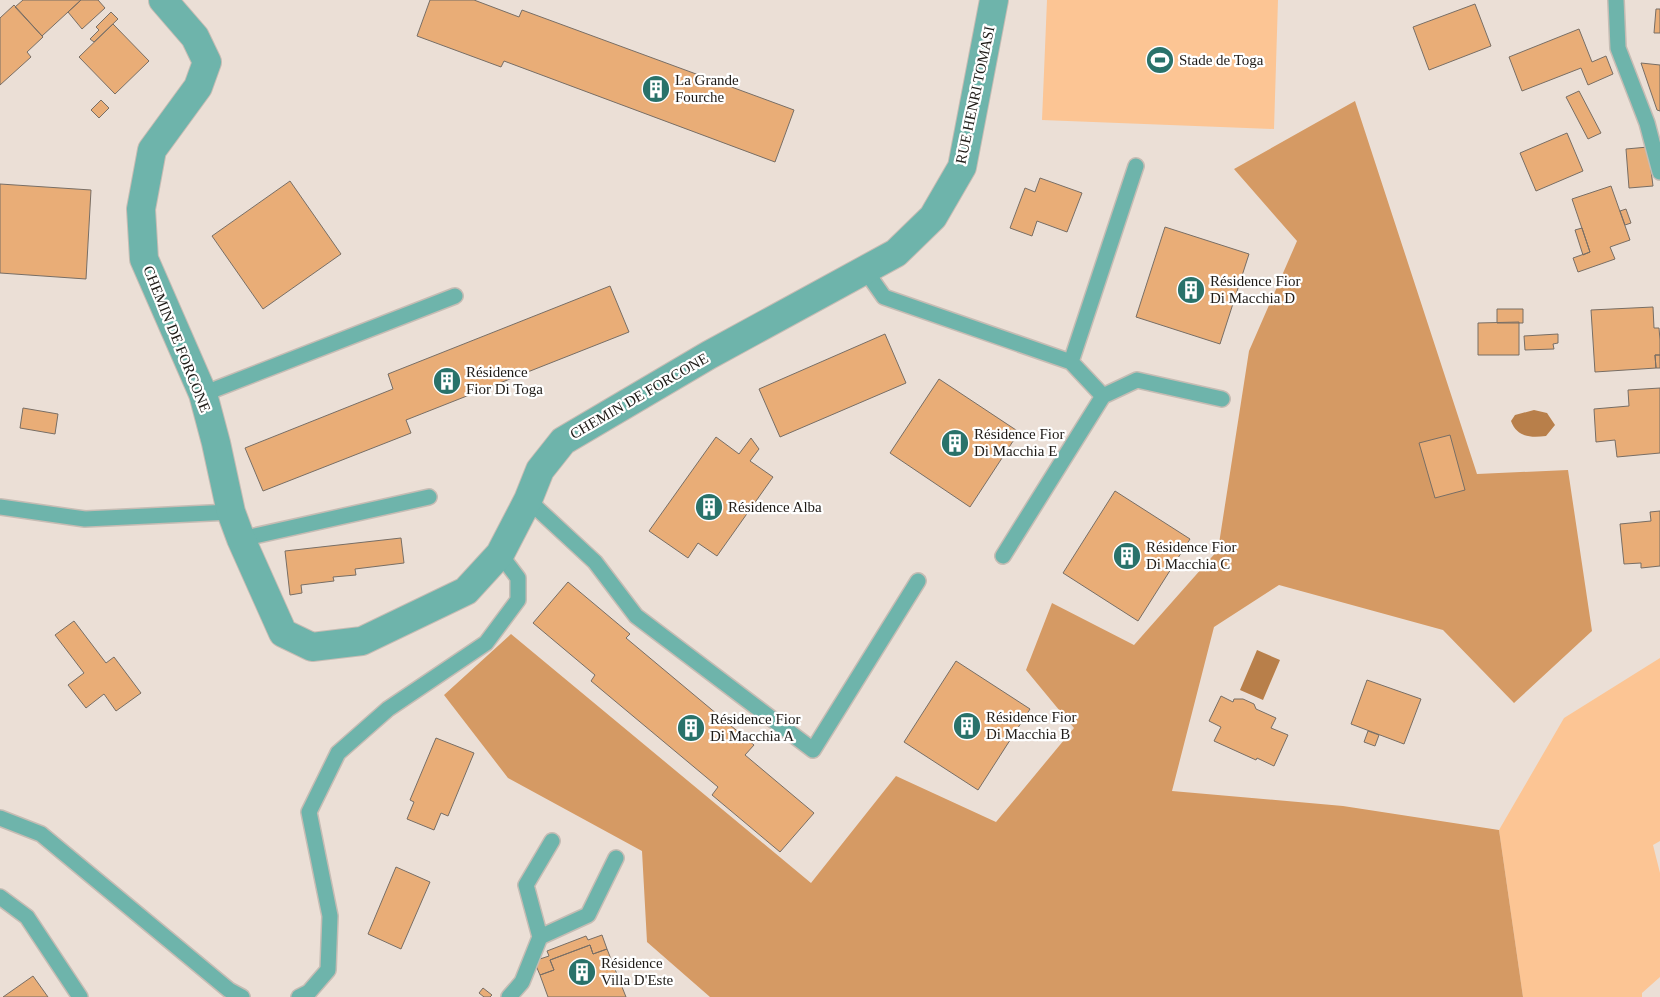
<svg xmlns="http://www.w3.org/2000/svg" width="1660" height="997" viewBox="0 0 1660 997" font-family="'Times New Roman',serif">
<rect width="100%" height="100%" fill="#ebdfd6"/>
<!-- green -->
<path fill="#fcc594" d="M 1047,0 L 1278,0 L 1274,129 L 1042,120 Z
M 1660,658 L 1660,841 L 1653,845 L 1660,873 L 1660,977 L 1642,993 L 1642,997 L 1523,997 L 1499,830 L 1564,718 Z"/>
<!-- forest -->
<path fill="#d59a64" d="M 1355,101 L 1477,474 L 1568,470 L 1592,631 L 1514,703 L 1443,630 L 1279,585 L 1214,627 L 1172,791 L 1343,806 L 1499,830 L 1523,997 L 710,997 L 647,942 L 642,851 L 508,778 L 444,695 L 511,634 L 811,883 L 896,776 L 996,822 L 1074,728 L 1026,670 L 1052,603 L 1134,645 L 1218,550 L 1249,351 L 1297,241 L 1234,169 Z"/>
<!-- water -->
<path fill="#b87f4a" d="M 1534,410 L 1547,413 L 1555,425 L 1546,436 C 1530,438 1517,437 1511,421 L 1515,415 Z
M 1257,650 L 1280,660 L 1263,700 L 1240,690 Z"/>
<!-- building -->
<path fill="#e9ad77" stroke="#786e65" d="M 23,0 L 81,0 L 42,36 L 15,7 Z
M 81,0 L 98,0 L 105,8 L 82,29 L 68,12 Z
M 430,0 L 474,0 L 519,17 L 522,10 L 794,110 L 775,162 L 504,61 L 501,67 L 417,36 Z
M 1475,4 L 1491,46 L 1429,70 L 1413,27 Z
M 14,5 L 43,37 L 27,52 L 31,57 L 0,85 L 0,18 Z
M 1656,9 L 1660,9 L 1660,33 L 1654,33 Z
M 111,12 L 118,19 L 94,42 L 90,39 L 99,30 L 96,27 Z
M 113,24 L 149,61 L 115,94 L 79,57 Z
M 1579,29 L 1592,62 L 1606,56 L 1613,74 L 1588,85 L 1581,68 L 1522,91 L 1509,57 Z
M 1641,63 L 1660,65 L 1660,111 L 1657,110 Z
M 1579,91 L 1601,133 L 1588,139 L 1566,97 Z
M 101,100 L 109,108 L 99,118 L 91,110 Z
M 1567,133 L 1583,171 L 1536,191 L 1520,153 Z
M 1648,147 L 1653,186 L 1629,188 L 1626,149 Z
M 1040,178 L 1082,193 L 1067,232 L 1037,221 L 1032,236 L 1010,228 L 1025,188 L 1035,192 Z
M 290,181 L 341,254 L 263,309 L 212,236 Z
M 0,184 L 91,190 L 86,279 L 0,273 Z
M 1611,186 L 1630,240 L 1610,247 L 1615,259 L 1578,272 L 1573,258 L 1590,252 L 1572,199 Z
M 1626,209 L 1631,223 L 1625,225 L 1620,211 Z
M 1165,227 L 1249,254 L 1220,344 L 1136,317 Z
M 1582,228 L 1590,252 L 1583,255 L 1575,230 Z
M 610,286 L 629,332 L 406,420 L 411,433 L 263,491 L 245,448 L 393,389 L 388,374 Z
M 1653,307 L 1654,328 L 1659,328 L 1660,340 L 1660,355 L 1655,355 L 1656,368 L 1595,372 L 1591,310 Z
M 1497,309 L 1523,309 L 1523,323 L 1497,323 Z
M 1519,322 L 1519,355 L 1478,355 L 1478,323 Z
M 885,334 L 906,383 L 780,437 L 759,389 Z
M 1558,334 L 1558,343 L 1553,344 L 1554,349 L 1525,350 L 1524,336 Z
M 1655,355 L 1660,355 L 1660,368 L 1656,368 Z
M 939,379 L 1019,432 L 970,507 L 890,453 Z
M 1660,388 L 1660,453 L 1617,457 L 1615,440 L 1596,442 L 1594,409 L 1629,406 L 1628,390 Z
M 23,408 L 58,414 L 55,434 L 20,428 Z
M 1450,435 L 1465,490 L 1435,498 L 1419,443 Z
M 716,437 L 739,454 L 751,438 L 759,449 L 750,461 L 773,477 L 717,556 L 698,543 L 688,558 L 649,531 Z
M 1115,491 L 1190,539 L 1138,621 L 1063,573 Z
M 1660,511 L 1660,566 L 1641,568 L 1641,563 L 1624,564 L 1620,524 L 1651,521 L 1650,512 Z
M 401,538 L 404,563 L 355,569 L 356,575 L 333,577 L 334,581 L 301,585 L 302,593 L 290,595 L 285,551 Z
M 568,582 L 630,634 L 626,638 L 754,745 L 745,755 L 814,813 L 780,852 L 712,795 L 718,787 L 591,681 L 595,675 L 533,623 Z
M 74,621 L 106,663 L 114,657 L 141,693 L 116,711 L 104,694 L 86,708 L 68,685 L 84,673 L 55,635 Z
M 956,661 L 1030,709 L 978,790 L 904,742 Z
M 1367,680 L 1421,699 L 1404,744 L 1351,724 Z
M 1221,696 L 1233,702 L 1234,699 L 1243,699 L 1254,704 L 1256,709 L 1276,718 L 1271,728 L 1288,735 L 1274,766 L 1257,758 L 1256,760 L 1214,741 L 1221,727 L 1209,721 Z
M 1368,731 L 1379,735 L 1375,746 L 1364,742 Z
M 436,738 L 474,753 L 448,816 L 441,813 L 434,830 L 407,819 L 414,802 L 410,800 Z
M 396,867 L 430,882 L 401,949 L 368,934 Z
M 602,935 L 607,949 L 593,954 L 590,945 L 550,960 L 554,970 L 540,975 L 534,961 L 549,956 L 547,951 L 586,936 L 588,940 Z
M 590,945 L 593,954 L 607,949 L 626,997 L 548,997 L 540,975 L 554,970 L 550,960 Z
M 33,976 L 48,997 L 3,997 Z
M 483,988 L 492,995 L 490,997 L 484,997 L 479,993 Z"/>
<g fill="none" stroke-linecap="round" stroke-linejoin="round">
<defs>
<path id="lane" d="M 1616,0 L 1618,48 L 1647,123 L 1660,172
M 865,270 L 884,297 L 1071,362 L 1103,396 L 1137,380 L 1222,399
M 1071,362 L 1136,166
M 203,394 L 455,296
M 528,500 L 595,562 L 636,616 L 813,750 L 918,581
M 0,507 L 85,519 L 231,512
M 241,539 L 429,497
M 1003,556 L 1103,396
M 0,818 L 41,834 L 229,990 L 242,997
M 0,897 L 27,917 L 80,997
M 540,937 L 526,885 L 552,841
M 299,997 L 309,992 L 328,970 L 330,916 L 309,812 L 338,753 L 388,709 L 486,643 L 518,600 L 518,578 L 500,554
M 509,997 L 522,982 L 540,937 L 588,915 L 616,858"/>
<path id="street" d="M 163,0 L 195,37 L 207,62 L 198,87 L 152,150 L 141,209 L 144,259 L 203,394 L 216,443 L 231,512 L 241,539 L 283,633 L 312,647 L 362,641 L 466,591 L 500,554 L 528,500 L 540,470 L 563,441 L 709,355 L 896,253 L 933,217 L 962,167 L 994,0"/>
</defs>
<!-- lane casing -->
<use href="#lane" stroke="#c6bcb4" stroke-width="18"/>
<!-- street casing -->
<use href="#street" stroke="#c6bcb4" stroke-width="30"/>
<!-- lane -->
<use href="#lane" stroke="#6eb4ab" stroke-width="15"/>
<!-- street -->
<use href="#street" stroke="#6eb4ab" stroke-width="28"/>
</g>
<!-- icons -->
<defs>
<symbol id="stadium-disc" viewBox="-11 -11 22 22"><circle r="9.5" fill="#29726a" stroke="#fff"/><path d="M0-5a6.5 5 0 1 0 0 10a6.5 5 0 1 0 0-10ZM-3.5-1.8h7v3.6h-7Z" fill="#fff"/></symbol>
<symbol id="building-disc" viewBox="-11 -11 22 22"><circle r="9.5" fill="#29726a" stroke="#fff"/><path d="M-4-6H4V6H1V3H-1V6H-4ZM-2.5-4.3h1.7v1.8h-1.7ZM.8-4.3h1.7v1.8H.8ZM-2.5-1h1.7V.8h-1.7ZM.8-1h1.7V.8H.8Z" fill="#fff"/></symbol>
</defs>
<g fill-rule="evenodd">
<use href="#stadium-disc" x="1144" y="44" width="32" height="32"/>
<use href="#building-disc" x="640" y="73" width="32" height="32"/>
<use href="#building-disc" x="1175" y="274" width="32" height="32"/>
<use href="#building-disc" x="431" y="365" width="32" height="32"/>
<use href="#building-disc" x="939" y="427" width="32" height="32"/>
<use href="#building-disc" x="693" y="491" width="32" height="32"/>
<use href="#building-disc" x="1111" y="540" width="32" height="32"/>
<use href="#building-disc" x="951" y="710" width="32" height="32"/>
<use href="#building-disc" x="675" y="712" width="32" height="32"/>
<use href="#building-disc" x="566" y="956" width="32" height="32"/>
</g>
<g text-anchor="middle" stroke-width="4.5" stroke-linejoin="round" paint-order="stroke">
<!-- poi labels -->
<g font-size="15" fill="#1f1b17" stroke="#fff" text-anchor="start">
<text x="1179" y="65">Stade de Toga</text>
<text x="675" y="85">La Grande<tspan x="675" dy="17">Fourche</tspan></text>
<text x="1210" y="286">Résidence Fior<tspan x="1210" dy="17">Di Macchia D</tspan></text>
<text x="466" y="377">Résidence<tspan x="466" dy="17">Fior Di Toga</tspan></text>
<text x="974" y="439">Résidence Fior<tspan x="974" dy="17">Di Macchia E</tspan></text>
<text x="728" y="512">Résidence Alba</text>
<text x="1146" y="552">Résidence Fior<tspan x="1146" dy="17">Di Macchia C</tspan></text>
<text x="986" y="722">Résidence Fior<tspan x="986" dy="17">Di Macchia B</tspan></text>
<text x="710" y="724">Résidence Fior<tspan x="710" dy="17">Di Macchia A</tspan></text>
<text x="601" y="968">Résidence<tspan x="601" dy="17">Villa D'Este</tspan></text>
</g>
<!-- street labels -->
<g font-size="15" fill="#1f1b17" stroke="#fff">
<text transform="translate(975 95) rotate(-78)" y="5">RUE HENRI TOMASI</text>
<text transform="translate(177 339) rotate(68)" y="5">CHEMIN DE FORCONE</text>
<text transform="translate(639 396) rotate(-30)" y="5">CHEMIN DE FORCONE</text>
</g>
</g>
</svg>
